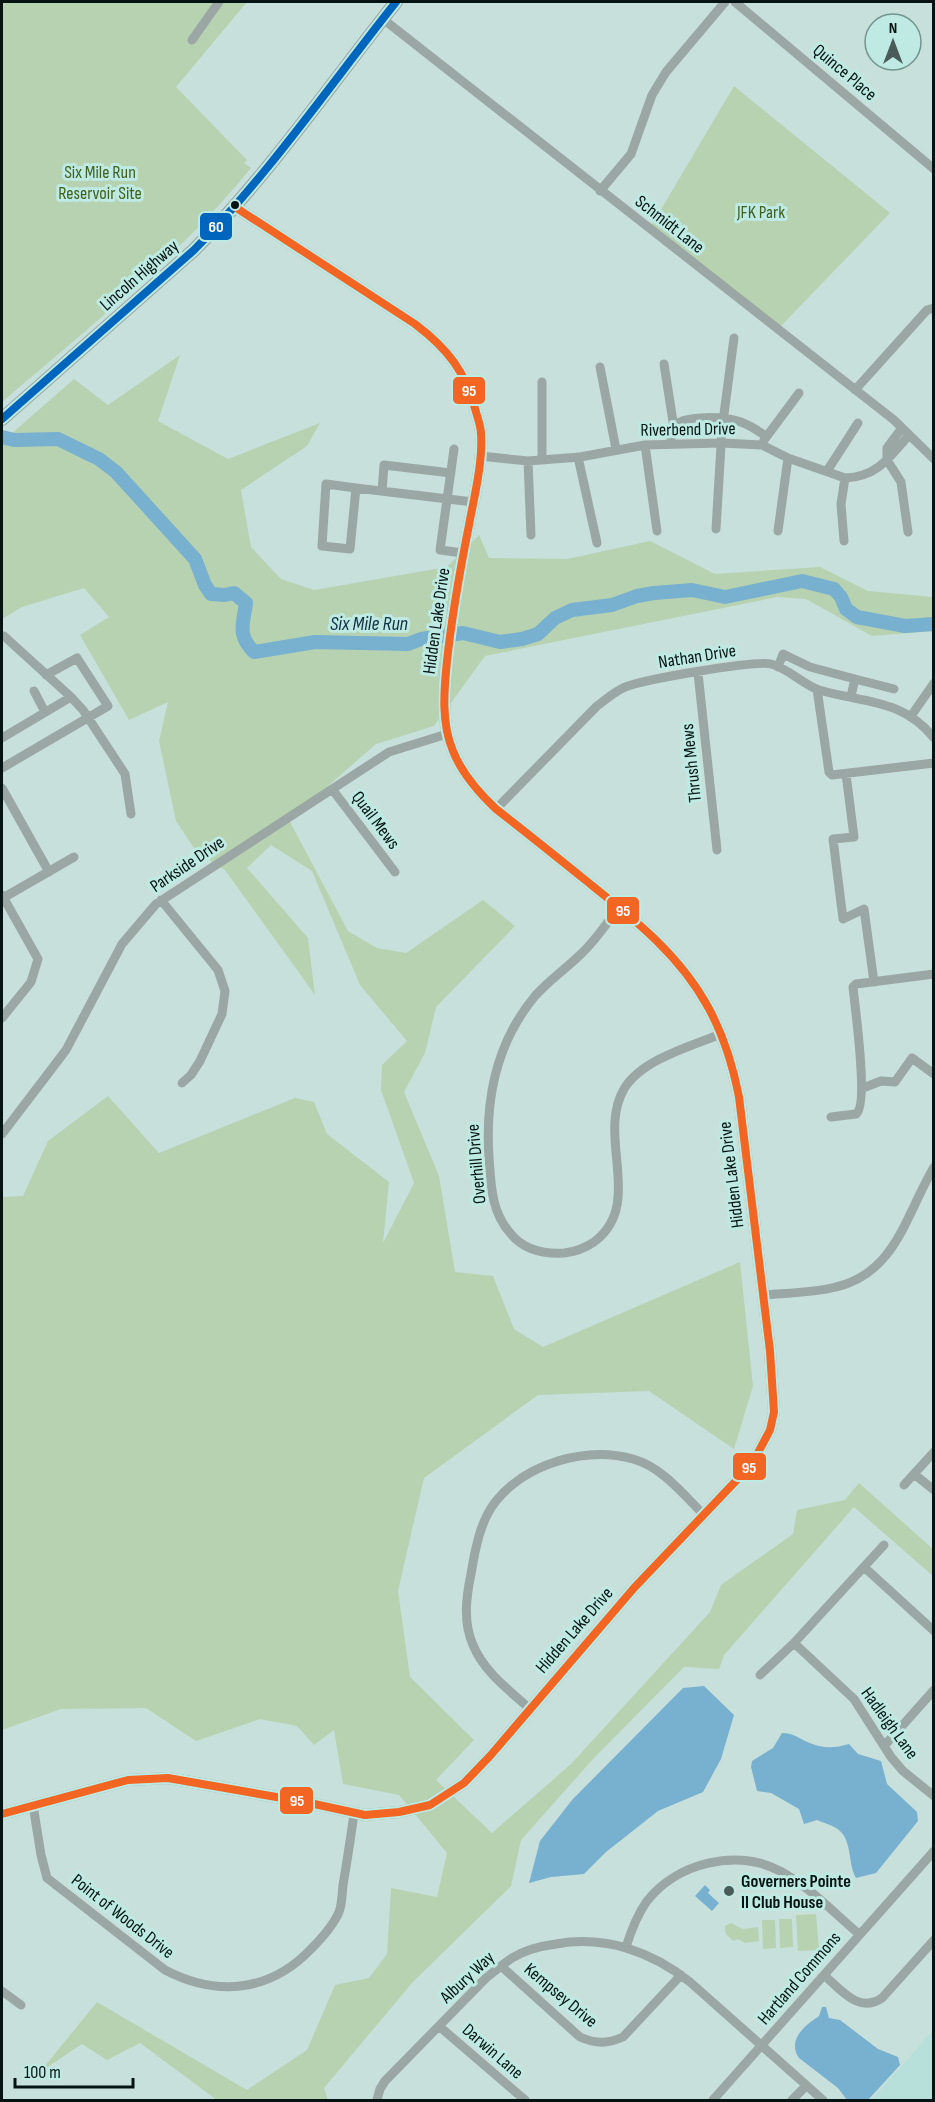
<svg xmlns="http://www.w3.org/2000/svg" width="935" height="2102" viewBox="0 0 935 2102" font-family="'Sofia Sans Condensed',sans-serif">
<rect width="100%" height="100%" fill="#c8e0dc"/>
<!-- built -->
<path fill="#b8e0da" d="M 933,2030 L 933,2100 L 871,2100 L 920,2045 Z"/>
<!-- green -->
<path fill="#b6d2b1" d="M 2,2 L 247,2 L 176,87 L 247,160 L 244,163 L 251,168 C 179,257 88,328 2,402 Z
M 734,86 L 890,213 L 779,328 L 650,228 Z
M 180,355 L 158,421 L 228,459 L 320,423 L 307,446 L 241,490 L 251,547 L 281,579 L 314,590 L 447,567 L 479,535 L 489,558 L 567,559 L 650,541 L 715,574 L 820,567 L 868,591 L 933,597 L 933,631 L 872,636 L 806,599 L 777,597 L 485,656 L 434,726 L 376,744 L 289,820 L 348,931 L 377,948 L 406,953 L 483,900 L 515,926 L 436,1007 L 425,1053 L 404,1092 L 439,1176 L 455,1272 L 493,1276 L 514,1329 L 543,1347 L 740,1262 L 753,1386 L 734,1449 L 649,1391 L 538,1395 L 424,1478 L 398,1591 L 410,1677 L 474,1740 L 436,1780 L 492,1833 L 571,1764 L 710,1612 L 721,1585 L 793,1534 L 797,1510 L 845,1500 L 859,1483 L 934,1550 L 933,1576 L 854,1507 L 724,1655 L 719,1669 L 684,1667 L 593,1759 L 521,1840 L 511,1886 L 412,1983 L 324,2088 L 328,2100 L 217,2100 L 140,2043 L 107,2060 L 82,2044 L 40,2072 L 97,2002 L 247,2090 L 307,2050 L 335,1985 L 369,1978 L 387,1954 L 391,1888 L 437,1897 L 447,1853 L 399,1795 L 343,1784 L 334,1730 L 314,1745 L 297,1726 L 260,1719 L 196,1741 L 146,1708 L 61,1709 L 2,1730 L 2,1197 L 23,1196 L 48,1141 L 108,1096 L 159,1153 L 295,1098 L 314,1102 L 327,1134 L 389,1182 L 383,1243 L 414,1183 L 381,1090 L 382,1065 L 407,1041 L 360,985 L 312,871 L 271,845 L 247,868 L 308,938 L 315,995 L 225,870 L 196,851 L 176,821 L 159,741 L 168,702 L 129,720 L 80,635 L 109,617 L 84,588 L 22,607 L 2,619 L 2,442 L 74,379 L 108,405 Z
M 816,1914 L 819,1950 L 798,1951 L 796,1915 Z
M 779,1919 L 792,1919 L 793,1947 L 780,1948 Z
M 775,1920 L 776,1948 L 763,1949 L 762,1920 Z
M 731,1923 L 743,1929 L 758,1927 L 759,1941 L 745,1943 L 738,1939 L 733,1941 C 728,1936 724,1934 725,1926 Z"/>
<!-- water -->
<path fill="#78b0cf" d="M 704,1686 L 734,1715 L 721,1759 L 703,1792 L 658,1811 L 606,1852 L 584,1874 L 551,1877 L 529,1883 L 540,1841 L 572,1800 L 683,1688 Z
M 782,1733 C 794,1733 799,1739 810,1743 C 824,1749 835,1748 849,1744 L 858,1754 L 881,1761 L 887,1784 L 917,1812 L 918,1821 L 876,1873 L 856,1878 C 848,1864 852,1842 840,1831 C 835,1826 824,1823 817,1820 L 804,1824 L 799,1809 L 771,1793 L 757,1791 L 751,1767 L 752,1761 L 773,1748 Z
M 705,1885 L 710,1890 L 708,1893 L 719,1903 L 712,1911 L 695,1896 Z
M 822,2007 L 826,2007 L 829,2018 L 840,2020 L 878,2049 L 898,2057 L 900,2065 L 868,2100 L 847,2100 L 838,2088 L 799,2058 C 787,2040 804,2026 819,2016 Z"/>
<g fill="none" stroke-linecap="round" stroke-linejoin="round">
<!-- river -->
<path stroke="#78b0cf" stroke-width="14" d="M 2,437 L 14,440 L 58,439 L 99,459 L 116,472 L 195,559 L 205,585 L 211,594 L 225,595 L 234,593 L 246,603 C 243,625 237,635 254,652 L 315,642 L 408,644 L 421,639 L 463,633 L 500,642 L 522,639 L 538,634 L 555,618 L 572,610 L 612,605 L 637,596 L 654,593 L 692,590 L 725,597 L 802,581 L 834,589 L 841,597 L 846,609 L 857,617 L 905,626 L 934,624"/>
<!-- minor -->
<path stroke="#9ba7a4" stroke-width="9" d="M 735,2 L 934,169
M 383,19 L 894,420 L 934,459
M 192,40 L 219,2
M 600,191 L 631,154 L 652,95 L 666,72 L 725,2
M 664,364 L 674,428
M 600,367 L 616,449
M 542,382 L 542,460
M 855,390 L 927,310 L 934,308
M 764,440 L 799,393
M 671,444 C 671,440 671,433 672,429 C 680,413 727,417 741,422 C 750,425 758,431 766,436
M 645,445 L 657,531
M 454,449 L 440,550 L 463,553
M 480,456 L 528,461 L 580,457 L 645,445 L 721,443 L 762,445 L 788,458 L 845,478 C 877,477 890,457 909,435
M 578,457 L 597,543
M 887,460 L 901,482 L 908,532
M 887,460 L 887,448 L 902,428
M 528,461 L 531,535
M 827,471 L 858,423
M 326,484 L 356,488 L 350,549 L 322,546 Z
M 356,488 L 473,502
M 382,491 L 384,465 L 451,473
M 716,529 L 722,429 L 734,338
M 778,531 L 788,458
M 844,541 L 841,504 L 845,478
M 2,636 L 4,636 L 71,697
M 778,667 L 783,654 L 810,667 L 855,679 L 851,696
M 698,673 L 717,850
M 855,679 L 894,689
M 817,689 L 829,772 L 832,775 L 934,763
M 34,691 L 45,712
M 911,716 L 934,683
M 2,738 L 71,697 L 83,710 L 125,774 L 131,814
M 2,768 L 108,706 L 77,658 L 46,675
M 846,774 L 854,837 L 833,839 L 843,919 L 864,909 L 874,982
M 2,788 L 49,872
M 332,789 L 395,872
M 496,809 L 597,706 C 605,700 613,693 623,688 C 639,680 755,660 771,664 C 788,668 802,684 819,690 C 863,703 902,698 934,738
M 2,895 L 38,959 L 31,982 L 2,1018
M 3,898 L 74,857
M 161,900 L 218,970 L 225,991 L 222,1014 L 200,1061 L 191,1075 L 182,1083
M 619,907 C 607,923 596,940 582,953 C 567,968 549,980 535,996 C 496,1043 485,1098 489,1157 C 491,1185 491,1212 511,1234 C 524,1250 544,1254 564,1253 C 575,1252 585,1248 594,1242 C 645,1204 596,1137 624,1089 C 641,1060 691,1046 721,1034
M 863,1088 L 881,1081 L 895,1082 L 912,1058 L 934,1074
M 831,1117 L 856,1114 C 869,1105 855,1008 853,987 L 856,984 L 934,974
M 2,1134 L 66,1050 L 122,944 L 156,904 L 389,752 L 447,734
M 763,1295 C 787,1293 813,1293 836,1287 C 896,1273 906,1214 934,1167
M 914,1474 L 934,1490
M 904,1485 L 934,1452
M 864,1567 L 934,1631
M 794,1643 L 854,1699 L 891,1757 L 903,1771 L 934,1796
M 760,1675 L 794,1643 L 884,1545
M 530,1709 C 509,1690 484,1672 473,1645 C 463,1622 466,1598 471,1574 C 475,1550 480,1521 496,1501 C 527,1463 586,1446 633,1459 C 662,1467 683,1494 704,1515
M 885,1745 L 934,1690
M 33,1805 L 41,1855 L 47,1878 L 165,1970 C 217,1997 270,1992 311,1949 C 322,1938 333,1926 339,1912 C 342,1905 342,1894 343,1885 C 347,1861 351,1837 354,1813
M 626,1947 C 631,1931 637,1915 647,1901 C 677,1863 736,1848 780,1871 C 810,1887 834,1913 859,1934
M 501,1966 L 580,2037 C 596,2044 607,2044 623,2037 L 681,1975
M 824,1975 C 841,1990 859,2014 882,1998 L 934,1940
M 2,1991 L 21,2005
M 440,2027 L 525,2100
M 377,2100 L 380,2089 L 385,2081 L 486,1978 C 495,1971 503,1964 512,1958 C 525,1950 541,1946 556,1944 C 606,1935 652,1952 690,1982 L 823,2100
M 713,2100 L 934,1851
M 792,2100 L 806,2086"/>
<!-- tertiary -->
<path stroke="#9ba7a4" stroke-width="12" d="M 2,1814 L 128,1780 L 168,1778 L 305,1802 L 365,1815 L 399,1812 L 430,1805 L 464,1783 L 490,1756 L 634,1588 L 752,1464 L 770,1430 L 774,1412 L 770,1351 L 739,1097 C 733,1066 724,1036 708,1007 C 680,955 634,919 589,883 C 558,858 527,833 496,809 C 478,792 462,774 453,751 C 441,723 444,690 447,661 C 452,615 460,570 469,525 C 474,498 483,462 481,434 C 481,427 478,419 476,412 C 466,372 448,349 415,324 L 235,207"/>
<!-- secondary -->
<path stroke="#99a6a3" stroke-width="14" d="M 2,419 L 194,250 C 269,174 330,85 396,2"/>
<defs>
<path id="bus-1" d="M 2,419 L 194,250 C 269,174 330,85 396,2"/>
<path id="bus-2" d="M 2,1814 L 128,1780 L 168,1778 L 305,1802 L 365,1815 L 399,1812 L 430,1805 L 464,1783 L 490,1756 L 634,1588 L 752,1464 L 770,1430 L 774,1412 L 770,1351 L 739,1097 C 733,1066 724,1036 708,1007 C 680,955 634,919 589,883 C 558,858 527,833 496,809 C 478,792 462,774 453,751 C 441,723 444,690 447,661 C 452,615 460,570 469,525 C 474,498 483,462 481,434 C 481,427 478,419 476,412 C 466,372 448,349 415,324 L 235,207"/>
</defs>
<!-- bus-1 casing -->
<use href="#bus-1" stroke="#beeae3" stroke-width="12"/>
<!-- bus-2 casing -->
<use href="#bus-2" stroke="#beeae3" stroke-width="12"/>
<!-- bus-1 -->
<use href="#bus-1" stroke="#0065bd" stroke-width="8"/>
<!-- bus-2 -->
<use href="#bus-2" stroke="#f26522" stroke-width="8"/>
</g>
<!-- markers -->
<circle fill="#051412" stroke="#beeae3" stroke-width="2" cx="235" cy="205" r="5"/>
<circle fill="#495b59" stroke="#beeae3" stroke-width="2" cx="729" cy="1891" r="6"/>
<g text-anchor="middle" stroke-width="6" stroke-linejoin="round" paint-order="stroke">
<!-- street labels -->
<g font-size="18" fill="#051412" stroke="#beeae3">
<text transform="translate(845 72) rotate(40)" y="6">Quince Place</text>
<text transform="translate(670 224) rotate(38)" y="6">Schmidt Lane</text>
<text transform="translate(139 275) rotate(-41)" y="6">Lincoln Highway</text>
<text transform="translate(688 429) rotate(-1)" y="6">Riverbend Drive</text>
<text transform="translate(436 621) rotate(-82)" y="6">Hidden Lake Drive</text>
<text transform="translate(697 656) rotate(-9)" y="6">Nathan Drive</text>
<text transform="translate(691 763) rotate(-96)" y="6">Thrush Mews</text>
<text transform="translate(376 820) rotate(53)" y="6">Quail Mews</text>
<text transform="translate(187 864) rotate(-34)" y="6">Parkside Drive</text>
<text transform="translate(476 1164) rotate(-95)" y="6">Overhill Drive</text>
<text transform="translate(731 1175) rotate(-97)" y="6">Hidden Lake Drive</text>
<text transform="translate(574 1630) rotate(-49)" y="6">Hidden Lake Drive</text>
<text transform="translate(890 1723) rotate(54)" y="6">Hadleigh Lane</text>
<text transform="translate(123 1916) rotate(38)" y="6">Point of Woods Drive</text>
<text transform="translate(467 1977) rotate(-43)" y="6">Albury Way</text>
<text transform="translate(799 1978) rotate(-49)" y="6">Hartland Commons</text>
<text transform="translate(561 1995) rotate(40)" y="6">Kempsey Drive</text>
<text transform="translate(493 2051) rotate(41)" y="6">Darwin Lane</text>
</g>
<!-- park labels -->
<g font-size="18" fill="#40611d" stroke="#beeae3">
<text x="100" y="178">Six Mile Run<tspan x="100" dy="21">Reservoir Site</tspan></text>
<text x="761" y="218">JFK Park</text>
</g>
<!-- poi labels -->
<g font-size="18" font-weight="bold" fill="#051412" stroke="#beeae3" text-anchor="start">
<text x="741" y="1887">Governers Pointe<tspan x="741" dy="21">II Club House</tspan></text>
</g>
<!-- water labels -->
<g font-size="20" font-style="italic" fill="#103043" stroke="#beeae3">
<text x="369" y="630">Six Mile Run</text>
</g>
</g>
<g stroke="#beeae3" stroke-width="2">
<rect x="199" y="212" width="34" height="29" rx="6" fill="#0065bd"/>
<rect x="452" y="376" width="34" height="29" rx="6" fill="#f26522"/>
<rect x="606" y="896" width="34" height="29" rx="6" fill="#f26522"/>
<rect x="732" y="1452" width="35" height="29" rx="6" fill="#f26522"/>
<rect x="279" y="1786" width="35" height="29" rx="6" fill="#f26522"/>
</g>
<g font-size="16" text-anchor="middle" font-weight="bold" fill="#fff">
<text x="216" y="232">60</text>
<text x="469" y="396">95</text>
<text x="623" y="916">95</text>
<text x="749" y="1473">95</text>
<text x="297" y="1806">95</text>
</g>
<!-- border -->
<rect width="935" height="2102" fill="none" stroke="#051412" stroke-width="6"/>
<!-- north arrow -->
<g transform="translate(893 42)"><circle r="28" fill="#beeae3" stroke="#74948f" stroke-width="1.5"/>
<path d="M0-4.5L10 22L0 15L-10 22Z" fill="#495b59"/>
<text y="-9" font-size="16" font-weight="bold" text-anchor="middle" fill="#051412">N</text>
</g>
<!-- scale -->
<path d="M15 2078v9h118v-9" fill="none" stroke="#051412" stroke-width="3"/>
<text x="24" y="2078" font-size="18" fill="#051412" stroke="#beeae3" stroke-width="4.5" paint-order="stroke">100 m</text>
</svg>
